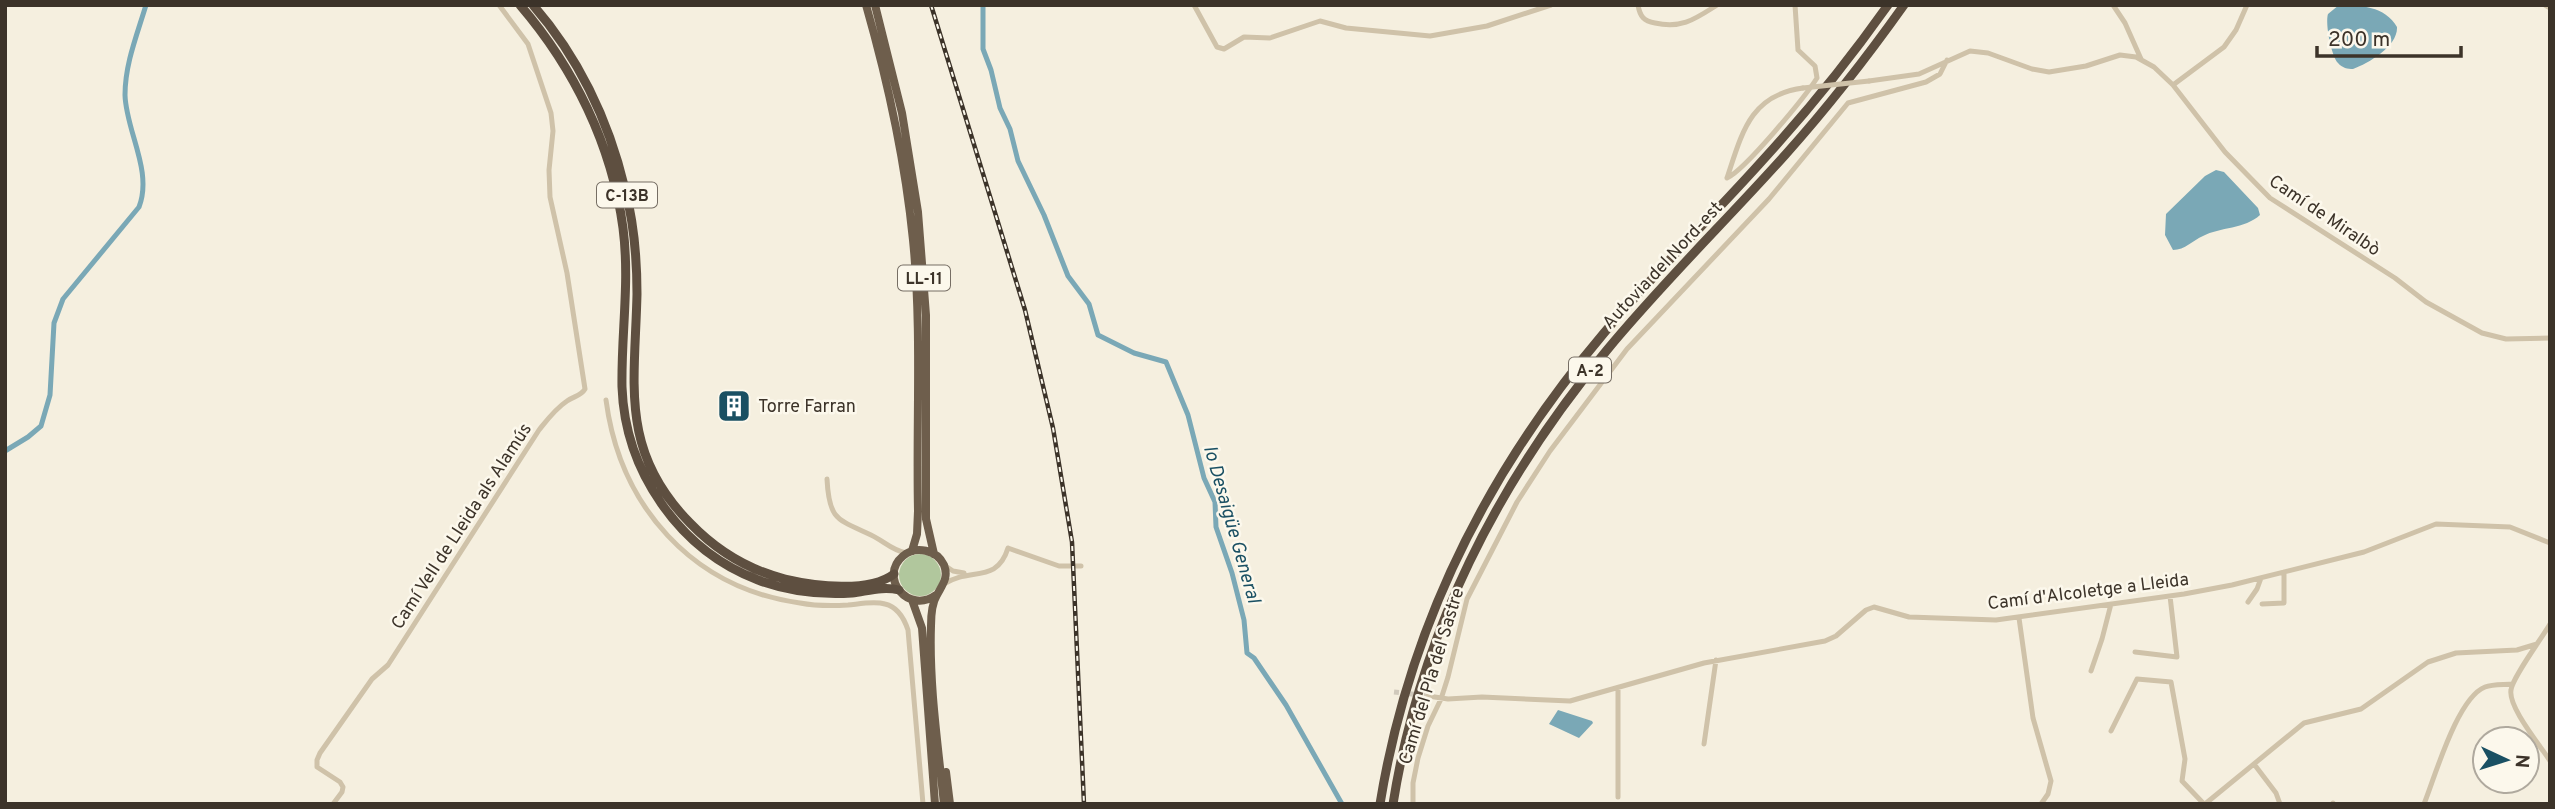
<svg xmlns="http://www.w3.org/2000/svg" width="2555" height="809" viewBox="0 0 2555 809" font-family="Overpass,sans-serif">
<rect width="100%" height="100%" fill="#f5efdf"/>
<!-- green -->
<path fill="#b1c79d" d="M899 575a21 21 0 1 1 42 0a21 21 0 1 1-42 0Z"/>
<!-- water -->
<path fill="#7aa8b6" d="M 2339,5 C 2360,5 2385,6 2397,27 C 2398,46 2369,63 2353,69 C 2348,69 2342,68 2338,63 C 2331,55 2325,23 2328,14 Z
M 2216,170 L 2224,172 L 2258,208 L 2260,215 C 2245,229 2220,227 2203,236 C 2193,240 2185,250 2173,250 L 2165,235 L 2166,214 L 2205,176 Z
M 1558,710 L 1592,721 L 1593,723 L 1579,738 L 1549,724 Z"/>
<g fill="none" stroke-linecap="round" stroke-linejoin="round">
<!-- canal -->
<path stroke="#7aa8b6" stroke-width="5" d="M 983,5 L 983,49 L 991,70 L 1000,108 L 1010,129 L 1018,161 L 1044,215 L 1068,276 L 1089,304 L 1098,335 L 1134,353 L 1166,362 L 1188,415 L 1204,478 L 1215,502 L 1216,527 L 1232,573 L 1244,620 L 1247,653 L 1254,658 L 1286,705 L 1342,804
M 5,451 L 28,437 L 41,426 L 50,395 L 54,323 L 63,299 L 139,207 C 153,171 126,131 125,95 C 125,64 137,35 146,5"/>
<!-- minor-tunnel -->
<path stroke="#d0c9bb" stroke-width="5" stroke-dasharray="5 2.5" stroke-linecap="butt" d="M 1394,692 L 1428,696"/>
<!-- minor -->
<path stroke="#cfc2a9" stroke-width="5" d="M 1194,5 L 1217,47 L 1224,49 L 1244,37 L 1270,38 L 1320,21 L 1346,28 L 1430,36 L 1487,26 L 1551,5
M 1638,5 C 1640,17 1644,21 1655,23 C 1682,29 1695,19 1717,5
M 2113,5 L 2125,23 L 2141,59
M 2545,5 L 2550,8
M 1869,81 L 1919,74 L 1970,51 L 1988,53 L 2032,69 L 2049,72 L 2086,66 L 2120,55 L 2136,57 L 2154,67 L 2173,85 L 2225,152 L 2270,198 L 2395,278 L 2426,302 L 2482,333 L 2506,339 L 2550,338
M 2173,85 L 2224,47 L 2236,30 L 2247,5
M 1727,178 C 1745,170 1805,97 1817,78 L 1815,66 L 1798,50 L 1795,5
M 1727,178 C 1742,133 1750,95 1803,88
M 606,400 C 620,506 692,588 800,603 C 816,606 832,606 848,605 C 859,604 874,601 885,604 C 898,607 904,618 908,630 L 923,804
M 827,479 C 829,520 837,519 871,535 C 884,541 891,550 906,553
M 944,565 L 953,571 L 964,573
M 944,584 C 970,567 997,584 1008,548 L 1059,566 L 1081,566
M 2248,602 L 2257,589 L 2261,578
M 2262,604 L 2284,603 L 2284,572
M 2019,618 L 2033,718 L 2051,781 L 2048,794 L 2041,804
M 2550,624 C 2542,638 2512,678 2511,690 C 2508,707 2540,745 2550,761
M 2135,652 L 2177,657 L 2170,596
M 2091,671 L 2102,639 L 2111,604
M 1428,696 L 1448,699 L 1482,697 L 1570,701 L 1704,663 L 1825,641 L 1836,636 L 1866,610 L 1874,607 L 1909,617 L 1996,620 L 2184,594 L 2232,585 L 2364,552 L 2436,524 L 2510,527 L 2550,543
M 2111,731 L 2137,679 L 2171,682 L 2185,759 L 2182,781 L 2204,804
M 1704,744 L 1716,660
M 2254,764 L 2276,793 L 2280,804
M 1618,797 L 1618,688
M 333,804 L 342,792 L 343,787 L 340,782 L 317,767 L 317,760 L 320,753 L 372,679 L 388,665 L 539,430 C 547,420 555,409 567,401 C 574,396 581,396 585,389 L 567,273 L 550,197 L 549,170 L 553,131 L 551,113 L 528,44 L 499,5
M 1413,804 L 1413,783 L 1418,758 L 1428,726 L 1441,699 L 1448,677 L 1467,599 L 1517,502 L 1550,451 L 1627,349 L 1769,199 L 1848,103 L 1926,82 L 1940,74 L 1947,60
M 2205,804 L 2304,723 L 2361,709 L 2428,662 L 2456,653 L 2517,650 L 2537,644
M 2333,804 L 2333,803
M 2424,804 C 2435,777 2457,698 2485,687 C 2493,684 2504,685 2513,684"/>
<!-- trunk -->
<path stroke="#6e5e4c" stroke-width="8" d="M 866,5 C 888,82 905,160 913,240 C 922,330 916,421 918,511 L 917,534 L 912,551
M 875,5 L 902,113 L 918,212 L 926,315 L 926,519 L 934,554
M 936,595 C 908,615 878,577 903,556 C 916,545 937,550 944,565 C 949,578 942,585 937,595 C 932,603 931,617 931,626 C 929,685 938,745 944,804
M 912,600 L 922,628 L 935,804
M 946,772 L 950,804"/>
<!-- motorway -->
<path stroke="#5e4f40" stroke-width="9" d="M 520,5 C 574,68 612,145 623,228 C 630,282 621,334 622,387 C 625,471 679,550 758,580 C 787,591 820,595 852,593 C 868,591 883,586 899,590
M 533,5 C 579,58 609,122 625,189 C 634,223 637,259 637,294 C 635,384 619,451 690,523 C 716,550 749,570 785,579 C 815,586 869,593 894,574
M 1380,804 C 1409,626 1489,469 1604,333 C 1654,273 1710,219 1762,161 C 1807,112 1849,60 1888,5
M 1393,804 C 1420,634 1498,481 1607,350 C 1663,282 1727,220 1786,154 C 1828,107 1867,57 1904,5"/>
<defs>
<path id="rail" d="M 931,5 L 1025,310 L 1053,428 L 1072,542 L 1084,804"/>
</defs>
<!-- rail casing -->
<use href="#rail" stroke="#3c3329" stroke-width="4.5"/>
<!-- rail -->
<use href="#rail" stroke="#fcf8ec" stroke-width="2" stroke-dasharray="5" stroke-linecap="butt"/>
<!-- minor-bridge -->
<path stroke="#cfc2a9" stroke-width="5" d="M 1803,88 L 1869,81"/>
</g>
<!-- icons -->
<defs>
<symbol id="building-square" viewBox="-11 -11 22 22"><rect x="-9" y="-9" width="18" height="18" rx="4" fill="#1a5063" stroke="#fcf8ec"/><path d="M-4-6H4V6H1V3H-1V6H-4ZM-2.5-4.3h1.7v1.8h-1.7ZM.8-4.3h1.7v1.8H.8ZM-2.5-1h1.7V.8h-1.7ZM.8-1h1.7V.8H.8Z" fill="#fff"/></symbol>
</defs>
<g fill-rule="evenodd">
<use href="#building-square" x="715" y="387" width="38" height="38"/>
</g>
<g text-anchor="middle" stroke-width="5" stroke-linejoin="round" paint-order="stroke">
<!-- shield labels -->
<g fill="#fcf8ec" stroke="#766e64" stroke-width="2">
<rect x="597" y="182.5" width="60" height="25" rx="5"/>
<rect x="898" y="265.5" width="52" height="25" rx="5"/>
<rect x="1569" y="357.5" width="42" height="25" rx="5"/>
</g>
<g font-size="16" font-weight="bold" fill="#3c3329">
<text x="627" y="201">C-13B</text>
<text x="924" y="284">LL-11</text>
<text x="1590" y="376">A-2</text>
</g>
<!-- street labels -->
<g font-size="18" fill="#3c3329" stroke="#fcf8ec">
<text transform="translate(2325 215) rotate(34)" y="6">Camí de Miralbò</text>
<text transform="translate(1662 265) rotate(-47)" y="6">Autovia del Nord-est</text>
<text transform="translate(461 526) rotate(-57)" y="6">Camí Vell de Lleida als Alamús</text>
<text transform="translate(2088 591) rotate(-7)" y="6">Camí d'Alcoletge a Lleida</text>
<text transform="translate(1431 676) rotate(-73)" y="6">Camí del Pla del Sastre</text>
</g>
<!-- poi labels -->
<g font-size="18" fill="#3c3329" stroke="#fcf8ec" text-anchor="start">
<text x="758" y="412">Torre Farran</text>
</g>
<!-- water labels -->
<g font-size="19" font-style="italic" fill="#1a5063" stroke="#fcf8ec">
<text transform="translate(1233 524) rotate(74)" y="7">lo Desaigüe General</text>
</g>
</g>
<!-- border -->
<rect width="2555" height="809" fill="none" stroke="#3c3329" stroke-width="14"/>
<!-- north arrow -->
<g transform="translate(2506 760) rotate(94)"><circle r="33" fill="#fcf8ec" stroke="#afa99e" stroke-width="2"/>
<path d="M0-5L12 26L0 18L-12 26Z" fill="#1a5063"/>
<text y="-10" font-size="19" font-weight="bold" text-anchor="middle" fill="#3c3329">N</text>
</g>
<!-- scale -->
<path d="M2317 46v10h144v-10" fill="none" stroke="#3c3329" stroke-width="3.5"/>
<text x="2328" y="46" font-size="21" fill="#3c3329" stroke="#fcf8ec" stroke-width="5" paint-order="stroke">200 m</text>
</svg>
